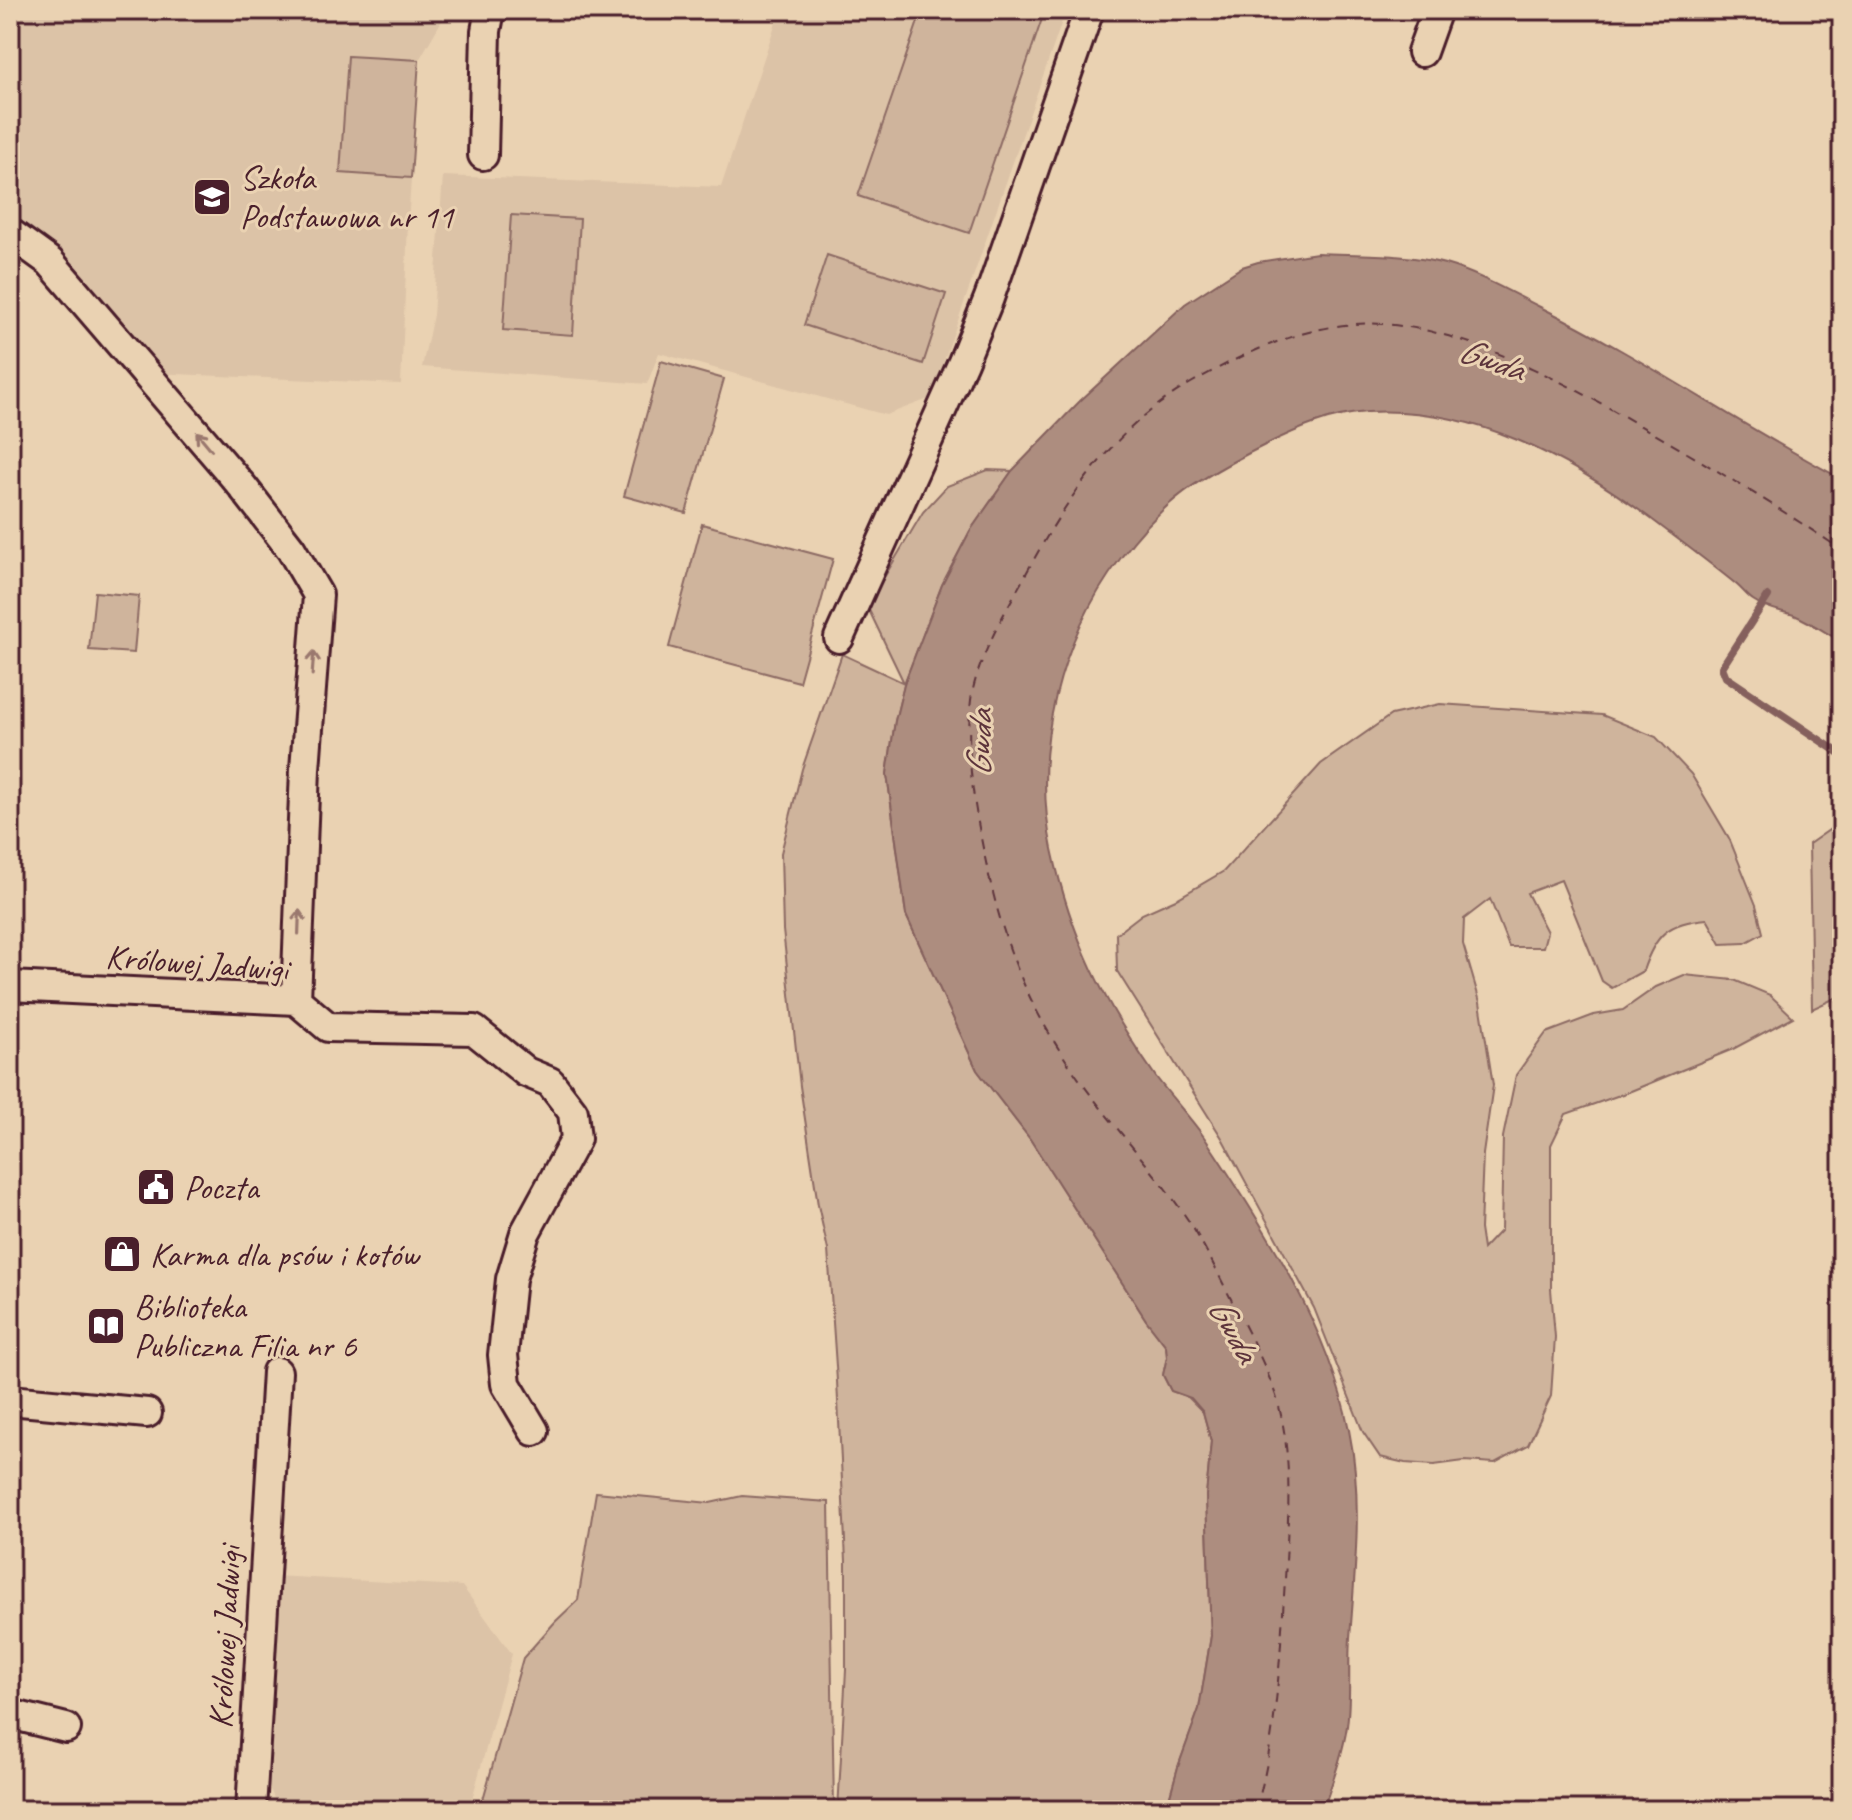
<svg xmlns="http://www.w3.org/2000/svg" width="1852" height="1820" viewBox="0 0 1852 1820" font-family="Caveat,sans-serif">
<rect width="100%" height="100%" fill="#ead2b2"/>
<filter id="ink" filterUnits="userSpaceOnUse"><feTurbulence type="fractalNoise" baseFrequency=".0125" numOctaves="2"/><feDisplacementMap in="SourceGraphic" scale="16" xChannelSelector="R" yChannelSelector="G"/><feConvolveMatrix kernelMatrix="1 2 1 2 8 2 1 2 1" color-interpolation-filters="sRGB"/></filter>
<g filter="url(#ink)">
<!-- built -->
<path fill="#dcc3a7" d="M 10,10 L 448,10 L 419,60 L 408,224 L 401,384 L 153,373 L 51,253 L 14,215 L 17,78 L 10,76 Z
M 780,10 L 1066,10 L 931,398 L 886,415 L 659,353 L 647,384 L 422,367 L 433,315 L 443,176 L 721,187 Z
M 274,1576 L 462,1586 L 512,1654 L 469,1810 L 279,1810 L 268,1784 Z"/>
<!-- green -->
<path fill="#cfb49c" stroke="#8c6a64" stroke-width="2" d="M 922,10 L 1045,10 L 969,233 L 858,196 Z
M 348,56 L 419,60 L 411,178 L 340,173 Z
M 511,215 L 580,219 L 573,335 L 503,330 Z
M 827,255 L 946,294 L 923,364 L 804,325 Z
M 661,361 L 724,379 L 686,513 L 624,496 Z
M 988,470 L 1012,471 L 970,531 L 942,585 L 904,684 L 895,721 L 887,774 L 906,915 L 977,1070 L 1030,1139 L 1146,1320 L 1166,1346 L 1167,1357 L 1163,1375 L 1171,1391 L 1188,1397 L 1203,1412 L 1211,1441 L 1206,1496 L 1211,1636 L 1199,1709 L 1178,1767 L 1166,1810 L 838,1810 L 846,1670 L 846,1561 L 837,1381 L 828,1250 L 818,1205 L 800,1086 L 783,930 L 781,853 L 802,769 L 842,654 L 904,683 L 867,606 L 923,512 L 947,486 Z
M 702,524 L 833,559 L 799,682 L 669,647 Z
M 95,592 L 139,596 L 134,653 L 89,650 Z
M 1440,704 L 1602,715 L 1656,737 L 1691,774 L 1729,838 L 1756,905 L 1763,933 L 1745,943 L 1721,944 L 1707,919 C 1668,922 1655,935 1643,971 L 1612,988 L 1602,981 L 1561,880 L 1527,893 L 1547,932 L 1543,947 L 1509,947 L 1490,899 L 1464,919 L 1463,944 L 1480,1002 L 1493,1085 L 1483,1154 L 1480,1229 L 1483,1249 L 1501,1230 L 1503,1137 L 1516,1075 L 1546,1033 L 1594,1015 L 1623,1010 L 1656,987 L 1684,975 L 1734,980 L 1770,995 L 1793,1017 L 1733,1049 L 1631,1091 L 1566,1114 L 1551,1145 L 1551,1289 L 1555,1337 L 1551,1396 L 1528,1445 L 1495,1463 L 1464,1461 L 1434,1465 L 1405,1463 L 1380,1457 L 1363,1432 L 1314,1308 L 1222,1138 L 1117,971 L 1116,934 L 1142,914 L 1178,898 L 1224,871 L 1321,764 L 1391,715 Z
M 1842,821 L 1842,995 L 1812,1009 L 1809,844 Z
M 596,1492 L 710,1503 L 742,1496 L 829,1502 L 834,1810 L 480,1810 L 523,1658 L 555,1622 L 578,1600 Z"/>
<!-- water -->
<path fill="#ad8d7f" stroke="#85615d" stroke-width="2" d="M 1317,253 C 1359,255 1405,253 1445,264 C 1477,273 1510,292 1540,307 C 1644,358 1739,425 1842,479 L 1842,642 C 1826,633 1811,622 1794,615 C 1781,611 1764,608 1753,600 C 1747,596 1743,590 1737,585 C 1709,562 1679,540 1650,518 C 1569,458 1473,406 1368,412 C 1332,414 1297,429 1265,445 C 1199,478 1164,499 1120,559 C 1060,639 1031,750 1052,849 C 1071,938 1104,1003 1156,1077 C 1171,1097 1189,1116 1204,1137 C 1262,1223 1329,1327 1349,1430 C 1363,1498 1355,1569 1350,1638 C 1348,1667 1351,1697 1347,1726 C 1343,1754 1332,1783 1323,1810 L 1166,1810 L 1178,1767 L 1199,1709 L 1211,1636 L 1206,1496 L 1211,1441 L 1203,1412 L 1191,1398 L 1171,1391 L 1163,1375 L 1167,1357 L 1166,1346 L 1146,1320 L 1030,1139 L 977,1070 L 906,915 L 887,774 L 895,721 L 904,684 L 942,585 L 970,531 L 1012,471 L 1080,401 L 1185,304 L 1242,267 L 1258,262 Z"/>
<g fill="none" stroke-linecap="round" stroke-linejoin="round">
<!-- stream -->
<path stroke="#85615d" stroke-width="8" d="M 1768,596 L 1722,667 L 1726,677 L 1842,755"/>
<!-- ferry -->
<path stroke="#5e353c" stroke-width="2" stroke-dasharray="10 8" stroke-linecap="butt" d="M 1256,1810 C 1277,1735 1280,1658 1285,1580 C 1288,1520 1294,1455 1276,1396 C 1265,1363 1248,1332 1232,1301 C 1218,1274 1205,1246 1188,1220 C 1149,1162 1099,1112 1062,1054 C 1016,983 997,920 981,838 C 972,794 966,745 971,700 C 976,663 1003,615 1021,583 C 1063,504 1111,429 1191,383 C 1240,355 1296,329 1354,324 C 1455,317 1579,390 1665,440 C 1725,475 1784,511 1842,550"/>
<defs>
<path id="minor" d="M 1422,52 L 1437,10
M 483,155 L 486,31 L 490,10
M 10,233 L 50,262 L 242,486 L 291,549 L 318,595 L 305,769 L 296,1000
M 839,638 L 963,362 L 989,298 L 1089,10
M 10,986 L 296,1000 L 328,1027 L 474,1030 L 526,1072 L 550,1082 L 573,1112 L 576,1139 L 525,1233 L 511,1279 L 503,1355 L 506,1384 L 534,1431
M 10,1400 L 147,1413
M 10,1714 L 66,1728
M 251,1810 L 277,1372"/>
</defs>
<!-- minor casing -->
<use href="#minor" stroke="#4a1f2b" stroke-width="34"/>
<!-- minor -->
<use href="#minor" stroke="#ead2b2" stroke-width="28"/>
</g>
<!-- one-way arrows -->
<defs><path id="oneway-shaft" d="M-6 0H5M1.5-3L5.5 0L1.5 3" fill="none" stroke-width="1.6" stroke-linecap="round" stroke-linejoin="round" transform="scale(2)"/></defs>
<g stroke="#9a786e">
<use href="#oneway-shaft" transform="translate(204 441) rotate(-130)"/>
<use href="#oneway-shaft" transform="translate(313 663) rotate(-86)"/>
<use href="#oneway-shaft" transform="translate(299 922) rotate(-88)"/>
</g>
</g>
<!-- icons -->
<defs>
<symbol id="school-square" viewBox="-11 -11 22 22"><rect x="-9" y="-9" width="18" height="18" rx="4" fill="#4a1f2b" stroke="#ead2b2"/><path d="M0-5L7-2L0 1L-7-2ZM-4 1L0 2.5L4 1V4Q0 6-4 4Z" fill="#fff"/></symbol>
<symbol id="civic-square" viewBox="-11 -11 22 22"><rect x="-9" y="-9" width="18" height="18" rx="4" fill="#4a1f2b" stroke="#ead2b2"/><path d="M-.6-6.5H3V-4.5H.6V-3L4-1V1h2V6H-6V1h2V-1L-.6-3ZM-1.2 2.5V6h2.4V2.5Z" fill="#fff"/></symbol>
<symbol id="shop-square" viewBox="-11 -11 22 22"><rect x="-9" y="-9" width="18" height="18" rx="4" fill="#4a1f2b" stroke="#ead2b2"/><path d="M-5-2.5h2.3a2.7 3.5 0 0 1 5.4 0H5L5.5 6h-11ZM-1.5-2.5h3a1.5 2.3 0 0 0-3 0Z" fill="#fff"/></symbol>
<symbol id="library-square" viewBox="-11 -11 22 22"><rect x="-9" y="-9" width="18" height="18" rx="4" fill="#4a1f2b" stroke="#ead2b2"/><path d="M-6-4Q-3-5.5-.7-3.5V5Q-3 3-6 4ZM6-4Q3-5.5 .7-3.5V5Q3 3 6 4Z" fill="#fff"/></symbol>
</defs>
<g fill-rule="evenodd">
<use href="#school-square" x="190" y="175" width="44" height="44"/>
<use href="#civic-square" x="134" y="1165" width="44" height="44"/>
<use href="#shop-square" x="100" y="1232" width="44" height="44"/>
<use href="#library-square" x="84" y="1304" width="44" height="44"/>
</g>
<g text-anchor="middle" stroke-width="6" stroke-linejoin="round" paint-order="stroke">
<!-- poi labels -->
<g font-size="34" fill="#4a1f2b" stroke="#ead2b2" text-anchor="start">
<text x="240" y="189">Szkoła<tspan x="240" dy="39">Podstawowa nr 11</tspan></text>
<text x="184" y="1199">Poczta</text>
<text x="150" y="1266">Karma dla psów i kotów</text>
<text x="134" y="1318">Biblioteka<tspan x="134" dy="39">Publiczna Filia nr 6</tspan></text>
</g>
<!-- street labels -->
<g font-size="34" fill="#4a1f2b" stroke="#ead2b2">
<text transform="translate(197 962) rotate(4)" y="12">Królowej Jadwigi</text>
<text transform="translate(224 1637) rotate(-87)" y="12">Królowej Jadwigi</text>
</g>
<!-- water labels -->
<g font-size="36" font-style="italic" fill="#5e353c" stroke="#ead2b2">
<text transform="translate(1492 358) rotate(19)" y="13">Gwda</text>
<text transform="translate(978 743) rotate(-88)" y="13">Gwda</text>
<text transform="translate(1235 1329) rotate(61)" y="13">Gwda</text>
</g>
</g>
<!-- margin -->
<rect width="1852" height="1820" fill="none" stroke="#ead2b2" stroke-width="40"/>
<rect x="20" y="20" width="1812" height="1780" fill="none" stroke="#4a1f2b" stroke-width="3" filter="url(#ink)"/>
</svg>
